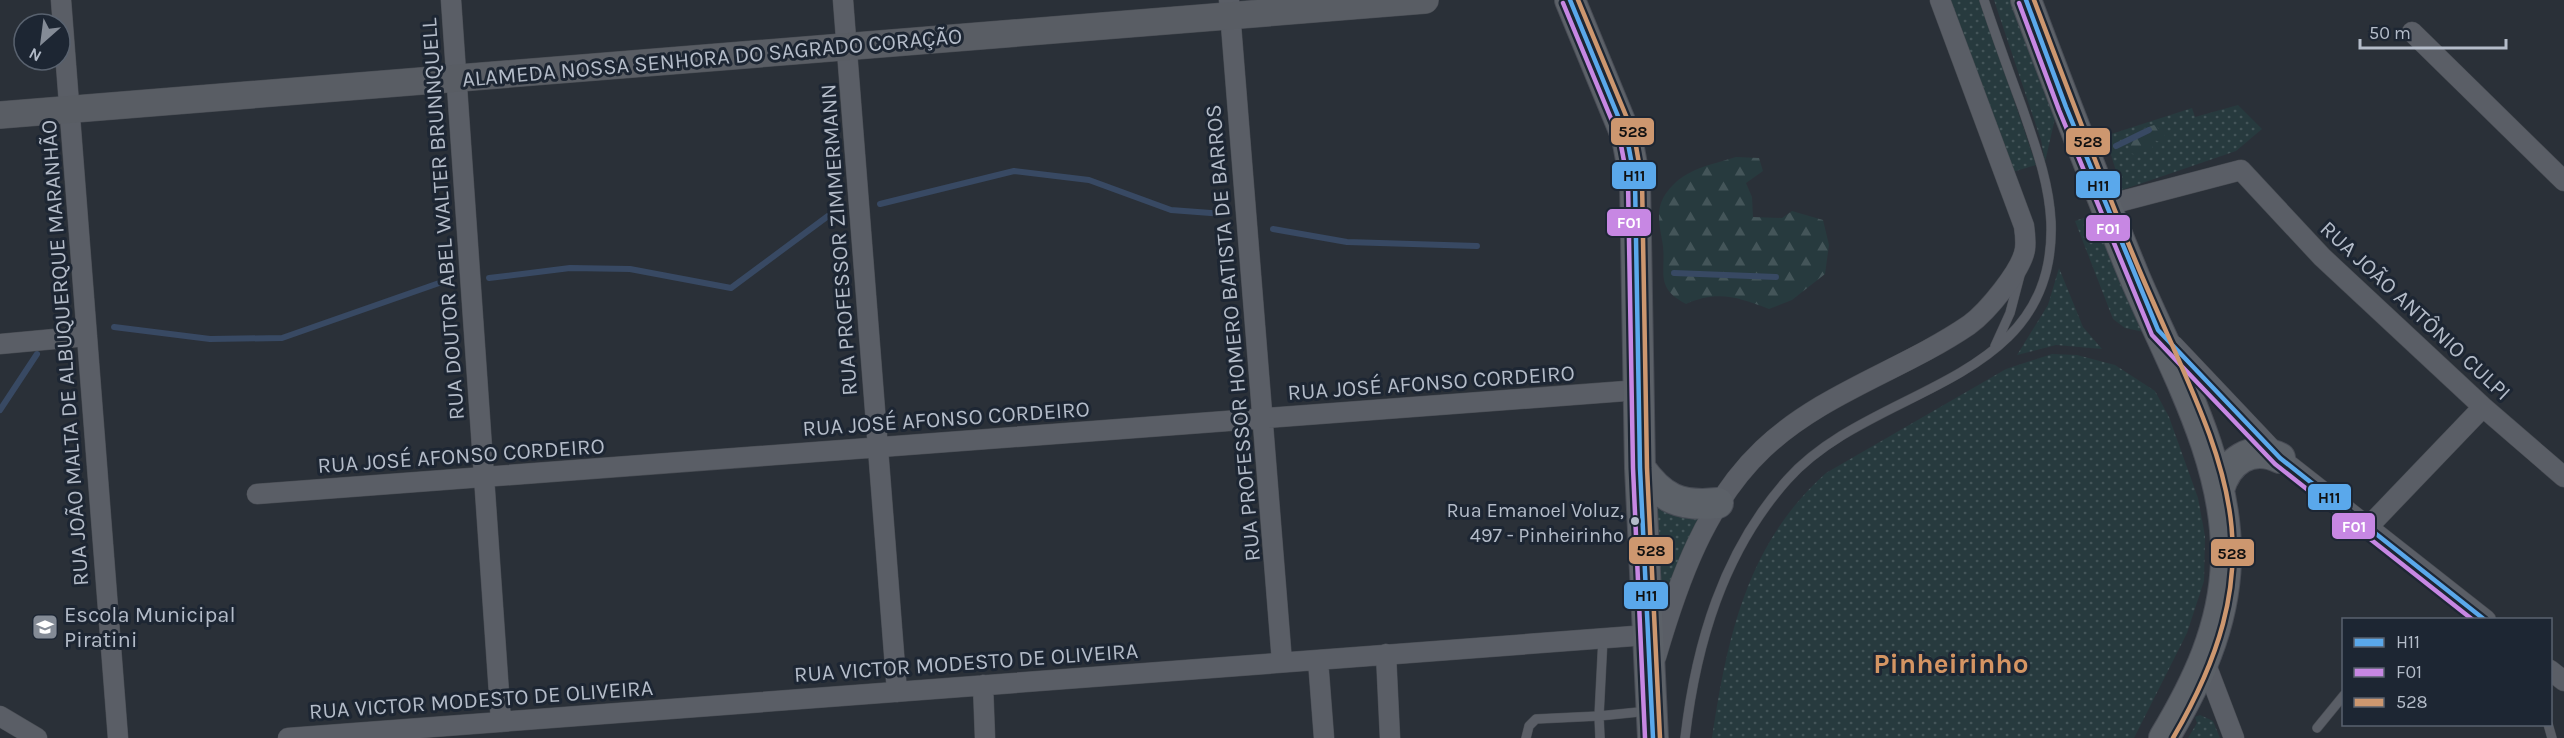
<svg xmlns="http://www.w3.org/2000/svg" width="2564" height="738" viewBox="0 0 2564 738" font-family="Karla,sans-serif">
<defs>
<pattern id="grass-dots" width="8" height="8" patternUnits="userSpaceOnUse" patternTransform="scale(1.5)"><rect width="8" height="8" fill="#273a3e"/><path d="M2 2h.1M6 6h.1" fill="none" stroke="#445559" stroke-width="1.8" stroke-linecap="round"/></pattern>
<pattern id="forest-firs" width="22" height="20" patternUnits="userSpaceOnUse" patternTransform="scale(1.5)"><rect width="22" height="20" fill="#273a3e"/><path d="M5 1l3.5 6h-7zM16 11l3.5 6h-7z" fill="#445559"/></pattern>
</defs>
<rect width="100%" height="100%" fill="#2a3038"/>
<!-- grass -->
<path fill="url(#grass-dots)" d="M 1944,0 L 1980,0 L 2036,165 L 2003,175 Z
M 1994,0 L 2019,0 L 2056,114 L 2045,162 L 2041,140 Z
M 2238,105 L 2262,129 L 2236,151 L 2122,190 L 2105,136 L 2192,108 L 2195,117 Z
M 2089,216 L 2096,219 L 2144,332 L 2125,328 L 2113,319 L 2075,221 Z
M 2059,268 L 2083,327 L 2102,349 L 2056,345 L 2017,355 L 2048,305 Z
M 2052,354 L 2077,355 L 2115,365 L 2155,391 L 2169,417 L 2198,498 L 2205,536 L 2204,581 L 2187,633 L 2134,738 L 1712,738 C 1727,638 1747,543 1826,473 L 2006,369 Z
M 1657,500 L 1705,513 L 1663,613 L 1651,612 Z
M 2200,715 L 2213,721 L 2220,738 L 2188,738 L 2197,723 L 2195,717 Z"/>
<!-- forest -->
<path fill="url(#forest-firs)" d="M 2154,125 L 2165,134 L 2163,143 L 2154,140 L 2152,149 L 2136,155 L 2128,152 L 2131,133 Z
M 1736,157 L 1759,158 L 1763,171 L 1746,183 L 1752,197 L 1753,217 L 1782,218 L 1792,211 L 1823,220 L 1829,245 L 1825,274 L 1792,300 L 1769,309 C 1738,297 1717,290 1686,304 C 1652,286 1668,270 1662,240 C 1658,218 1655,203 1673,185 C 1689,168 1714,164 1736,157 Z"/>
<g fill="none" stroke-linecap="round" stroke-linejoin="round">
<!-- stream -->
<path stroke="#384963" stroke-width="6" d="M 2116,146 L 2149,130
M 880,204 L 1014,171 L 1089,180 L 1171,210 L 1224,214
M 1273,229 L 1347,242 L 1477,246
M 1674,273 L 1776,277
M 489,278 L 570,268 L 630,269 L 731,288 L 828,216
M 114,327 L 210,339 L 282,338 L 442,282
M 0,410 L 37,354"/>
<defs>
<path id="lane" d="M 1995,346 L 2010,313 L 2020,275
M 2548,724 L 2552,738
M 2317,728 L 2344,695
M 1526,738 L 1529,726 L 1536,719 L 1599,716 L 1603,638
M 1600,738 L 1599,716 L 1649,711
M 1685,738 C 1696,644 1723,552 1787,480 C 1873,383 2057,387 2051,222 C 2049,181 2035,145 2022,107 C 2009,72 1996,36 1984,0"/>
<path id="street" d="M 61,0 L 118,738
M 451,0 L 501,722
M 843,0 L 897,692
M 1229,0 L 1282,662
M 2412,32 L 2564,181
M 2107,205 L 2241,170 L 2322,257 L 2483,407 L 2564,477
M 0,344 L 87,336
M 2173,345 L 2280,458 L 2486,620
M 257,494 L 1639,390
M 2368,527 L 2483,407
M 1386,654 L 1390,738
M 1656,657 C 1678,582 1705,504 1763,449 C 1822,393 1903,370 1969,325 C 1987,312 2022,270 2025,249 C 2026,241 2025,233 2024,226 L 1940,0
M 1318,660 L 1324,738
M 2205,662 L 2234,738
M 2550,670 L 2564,681
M 983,685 L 985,738
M 0,716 L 37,738
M 288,738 L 1647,635"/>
<path id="secondary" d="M 0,115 L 1425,0"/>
<path id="primary" d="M 1570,0 L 1627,138 L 1635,181 L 1640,468 L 1653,738
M 2026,0 C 2061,93 2097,186 2135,278 C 2173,367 2229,462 2226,561 C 2224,627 2197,683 2164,738
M 1640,468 C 1662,499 1680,507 1718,503
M 2219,490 C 2227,461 2251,444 2280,458"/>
</defs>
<!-- lane casing -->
<use href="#lane" stroke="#484c53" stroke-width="10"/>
<!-- street casing -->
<use href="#street" stroke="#484c53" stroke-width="21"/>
<!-- secondary casing -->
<use href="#secondary" stroke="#484c53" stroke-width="28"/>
<!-- primary casing -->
<use href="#primary" stroke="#484c55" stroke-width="32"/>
<!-- lane -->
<use href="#lane" stroke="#5a5e66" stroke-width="9"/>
<!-- street -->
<use href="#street" stroke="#5a5e66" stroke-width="20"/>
<!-- secondary -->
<use href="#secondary" stroke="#595d64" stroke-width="27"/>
<!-- primary -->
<use href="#primary" stroke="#5c6168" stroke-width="30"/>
<defs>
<path id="bus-1" d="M 1570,0 L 1627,138 L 1635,181 L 1640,468 L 1653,738
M 2026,0 L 2066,107 L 2158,330 L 2280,458 L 2485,620"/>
<path id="bus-2" d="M 1563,3 L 1620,140 L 1628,182 L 1633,468 L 1645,738
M 2019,3 L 2059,110 L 2152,335 L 2275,464 L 2473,620"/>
<path id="bus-3" d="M 1578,0 L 1634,135 L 1642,180 L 1647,468 L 1660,738
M 2034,0 C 2069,92 2103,184 2141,274 C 2219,457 2285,546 2173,738"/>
</defs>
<!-- bus-1 casing -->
<use href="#bus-1" stroke="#1d2633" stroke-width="9"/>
<!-- bus-2 casing -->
<use href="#bus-2" stroke="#1d2633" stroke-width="9"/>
<!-- bus-3 casing -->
<use href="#bus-3" stroke="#1d2633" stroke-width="9"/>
<!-- bus-1 -->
<use href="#bus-1" stroke="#5aa8eb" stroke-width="4.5"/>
<!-- bus-2 -->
<use href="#bus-2" stroke="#c787e3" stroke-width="4.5"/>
<!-- bus-3 -->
<use href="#bus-3" stroke="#cd976f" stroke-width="4.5"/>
</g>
<!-- icons -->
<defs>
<symbol id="school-square" viewBox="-11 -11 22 22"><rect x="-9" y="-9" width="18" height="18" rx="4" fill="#848b96" stroke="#1d2633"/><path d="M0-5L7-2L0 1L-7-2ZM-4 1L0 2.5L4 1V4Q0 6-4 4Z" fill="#fff"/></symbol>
</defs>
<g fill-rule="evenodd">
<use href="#school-square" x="30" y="612" width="30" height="30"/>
</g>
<!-- markers -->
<circle fill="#b4bcc9" stroke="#1d2633" stroke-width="2" cx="1635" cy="521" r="5"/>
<g text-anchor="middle" stroke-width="6" stroke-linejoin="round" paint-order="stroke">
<!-- bus labels -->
<g font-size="20" fill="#b4bcc9" stroke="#1d2633" text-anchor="end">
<text x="1624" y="517">Rua Emanoel Voluz,<tspan x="1624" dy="25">497 - Pinheirinho</tspan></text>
</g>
<!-- street labels -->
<g font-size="22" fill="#b4bcc9" stroke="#1d2633">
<text transform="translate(712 57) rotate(-5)" y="8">ALAMEDA NOSSA SENHORA DO SAGRADO CORAÇÃO</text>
<text transform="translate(442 219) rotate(-94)" y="8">RUA DOUTOR ABEL WALTER BRUNNQUELL</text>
<text transform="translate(838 240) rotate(-94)" y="8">RUA PROFESSOR ZIMMERMANN</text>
<text transform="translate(2416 310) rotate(43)" y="8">RUA JOÃO ANTÔNIO CULPI</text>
<text transform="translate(1232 333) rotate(-95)" y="8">RUA PROFESSOR HOMERO BATISTA DE BARROS</text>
<text transform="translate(64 353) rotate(-94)" y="8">RUA JOÃO MALTA DE ALBUQUERQUE MARANHÃO</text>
<text transform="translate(1431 382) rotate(-4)" y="8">RUA JOSÉ AFONSO CORDEIRO</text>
<text transform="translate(946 418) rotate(-4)" y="8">RUA JOSÉ AFONSO CORDEIRO</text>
<text transform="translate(461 455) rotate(-4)" y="8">RUA JOSÉ AFONSO CORDEIRO</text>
<text transform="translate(966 662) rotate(-4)" y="8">RUA VICTOR MODESTO DE OLIVEIRA</text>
<text transform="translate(481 699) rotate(-4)" y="8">RUA VICTOR MODESTO DE OLIVEIRA</text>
</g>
<!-- poi labels -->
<g font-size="22" fill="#b4bcc9" stroke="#1d2633" text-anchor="start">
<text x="64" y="622">Escola Municipal<tspan x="64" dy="25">Piratini</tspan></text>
</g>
<!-- district labels -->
<g font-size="28" font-weight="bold" fill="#d59563" stroke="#1d2633">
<text x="1951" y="673">Pinheirinho</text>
</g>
</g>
<g stroke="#1d2633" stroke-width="2">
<rect x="1610" y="117" width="45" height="29" rx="6" fill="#cd976f"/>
<rect x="2065" y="127" width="46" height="29" rx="6" fill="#cd976f"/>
<rect x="1611" y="161" width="46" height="29" rx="6" fill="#5aa8eb"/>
<rect x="2075" y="170" width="46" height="29" rx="6" fill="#5aa8eb"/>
<rect x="1606" y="208" width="46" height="29" rx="6" fill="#c787e3"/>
<rect x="2085" y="214" width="46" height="28" rx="6" fill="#c787e3"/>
<rect x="2307" y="483" width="45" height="28" rx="6" fill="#5aa8eb"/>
<rect x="2331" y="512" width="45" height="28" rx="6" fill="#c787e3"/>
<rect x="1628" y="536" width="46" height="29" rx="6" fill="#cd976f"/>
<rect x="2210" y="538" width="45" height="29" rx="6" fill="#cd976f"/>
<rect x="1623" y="581" width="46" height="29" rx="6" fill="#5aa8eb"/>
</g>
<g font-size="16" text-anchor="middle" font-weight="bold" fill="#fff">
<text x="1629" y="228">F01</text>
<text x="2108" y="234">F01</text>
<text x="2354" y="532">F01</text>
</g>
<g font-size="16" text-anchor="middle" font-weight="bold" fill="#111">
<text x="1633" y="137">528</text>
<text x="2088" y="147">528</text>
<text x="1634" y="181">H11</text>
<text x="2098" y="191">H11</text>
<text x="2329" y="503">H11</text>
<text x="1651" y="556">528</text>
<text x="2232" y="559">528</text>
<text x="1646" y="601">H11</text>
</g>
<!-- legend -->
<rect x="2342" y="618" width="210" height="108" fill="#1d2633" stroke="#59626f" stroke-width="1.5"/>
<rect x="2354" y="638" width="30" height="9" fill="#5aa8eb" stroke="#59626f" stroke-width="1.5"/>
<text x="2396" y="648" font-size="18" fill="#b4bcc9">H11</text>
<rect x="2354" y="668" width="30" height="9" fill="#c787e3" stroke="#59626f" stroke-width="1.5"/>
<text x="2396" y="678" font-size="18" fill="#b4bcc9">F01</text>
<rect x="2354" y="698" width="30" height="9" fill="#cd976f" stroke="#59626f" stroke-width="1.5"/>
<text x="2396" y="708" font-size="18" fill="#b4bcc9">528</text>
<!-- north arrow -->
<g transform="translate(42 42) rotate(208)"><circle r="28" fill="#1d2633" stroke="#59626f" stroke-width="1.5"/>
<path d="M0-4.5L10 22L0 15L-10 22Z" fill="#848b96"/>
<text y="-9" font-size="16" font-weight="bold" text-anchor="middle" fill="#b4bcc9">N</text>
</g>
<!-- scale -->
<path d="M2360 39v9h146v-9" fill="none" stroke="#b4bcc9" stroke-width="3"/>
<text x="2369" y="39" font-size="18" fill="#b4bcc9" stroke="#1d2633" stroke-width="4.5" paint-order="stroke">50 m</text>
</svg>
